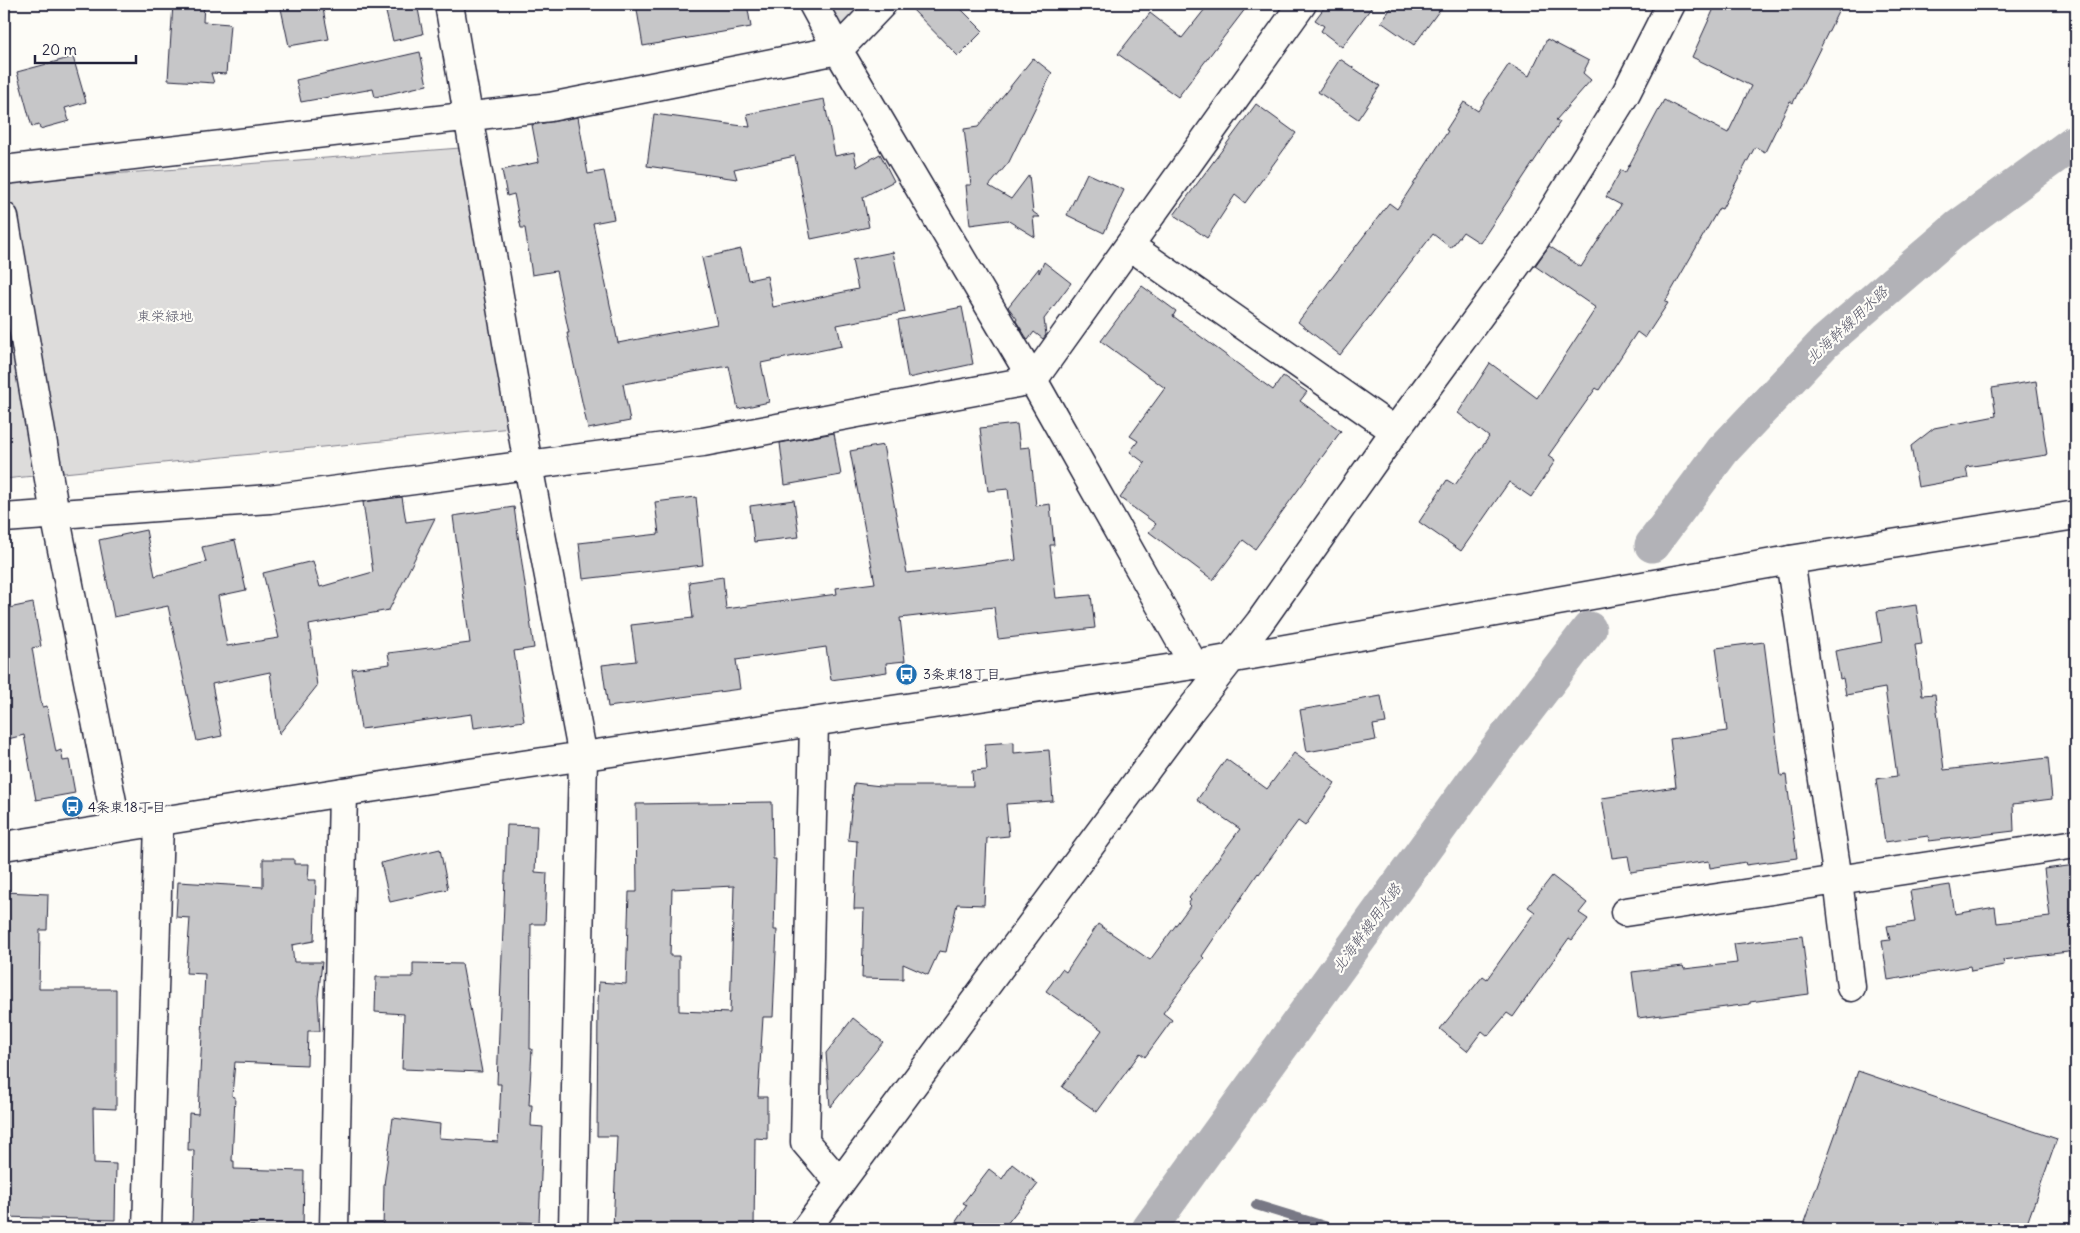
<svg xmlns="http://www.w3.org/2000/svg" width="2080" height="1233" viewBox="0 0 2080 1233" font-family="Delius,'Klee One',sans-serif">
<rect width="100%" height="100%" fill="#fdfcf7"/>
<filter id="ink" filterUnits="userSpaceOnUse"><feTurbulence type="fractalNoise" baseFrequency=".02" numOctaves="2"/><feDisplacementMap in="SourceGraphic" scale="10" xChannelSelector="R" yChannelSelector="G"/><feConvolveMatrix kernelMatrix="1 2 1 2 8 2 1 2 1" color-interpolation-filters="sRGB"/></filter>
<g filter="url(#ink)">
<!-- green -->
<path fill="#dddcdb" stroke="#807f8b" d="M 827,4 L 863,4 L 840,28 Z
M 474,147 L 511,428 L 4,479 L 4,182 Z"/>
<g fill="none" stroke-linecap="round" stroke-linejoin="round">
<!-- stream -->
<path stroke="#787885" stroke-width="10" d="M 1256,1205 L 1334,1229"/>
<!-- canal -->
<path stroke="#b2b2b7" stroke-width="35" d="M 1652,545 L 1723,450 L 1825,342 L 1957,228 L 2076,141
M 1149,1229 L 1491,757 L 1589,629"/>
</g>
<!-- building -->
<path fill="#c6c6c8" stroke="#22223b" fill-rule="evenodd" d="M 173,4 L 204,4 L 203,22 L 230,24 L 226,74 L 211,73 L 214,83 L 168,80 Z
M 280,4 L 322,4 L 329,39 L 289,46 Z
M 384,4 L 417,4 L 423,34 L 393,41 Z
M 636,4 L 747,4 L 751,27 L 643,46 Z
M 907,4 L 956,4 L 983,31 L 958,56 Z
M 1209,4 L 1249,4 L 1178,97 L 1118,54 L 1150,13 L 1182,38 Z
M 1327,4 L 1374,4 L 1342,47 L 1321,31 L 1324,26 L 1315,20 Z
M 1394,4 L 1444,4 L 1414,45 L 1381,22 Z
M 1716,4 L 1842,4 L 1793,103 L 1790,101 L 1765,152 L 1755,147 L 1722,209 L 1719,208 L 1665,302 L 1668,303 L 1645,338 L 1637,332 L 1599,390 L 1596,388 L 1548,456 L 1555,461 L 1531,497 L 1509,482 L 1461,551 L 1419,522 L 1447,480 L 1455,485 L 1489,437 L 1458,413 L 1490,363 L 1537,398 L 1596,308 L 1535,266 L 1549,246 L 1581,267 L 1621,205 L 1606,197 L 1621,170 L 1625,173 L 1664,100 L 1728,133 L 1751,86 L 1692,57 Z
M 1547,39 L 1589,61 L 1583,73 L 1591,80 L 1556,120 L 1560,122 L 1480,243 L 1463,232 L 1451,248 L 1433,234 L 1340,355 L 1298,322 L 1389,203 L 1397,209 L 1448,131 L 1446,130 L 1464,102 L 1478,111 L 1509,64 L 1529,76 Z
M 420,52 L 427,85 L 375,97 L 373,89 L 301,102 L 296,80 Z
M 73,57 L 86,102 L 65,108 L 69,121 L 40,129 L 39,125 L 32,127 L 17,72 Z
M 1033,58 L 1052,73 L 1009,162 L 989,186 L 1011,199 L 1029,175 L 1033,212 L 1040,217 L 1033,217 L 1035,237 L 1007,220 L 970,225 L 966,185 L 971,185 L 964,129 L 978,127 Z
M 1340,59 L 1380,86 L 1358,119 L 1318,92 Z
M 824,99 L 835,156 L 854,152 L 857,167 L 880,154 L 894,181 L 863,197 L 869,227 L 811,239 L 795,156 L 734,169 L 737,179 L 647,166 L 654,114 L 750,127 L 747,114 Z
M 1256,104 L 1296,133 L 1245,203 L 1235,195 L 1207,238 L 1174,215 Z
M 578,117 L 588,174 L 604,171 L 614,219 L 593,223 L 618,343 L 717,324 L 702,258 L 741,249 L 748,280 L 767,276 L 773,307 L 858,289 L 852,260 L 893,252 L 905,312 L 837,325 L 842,346 L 761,363 L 769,402 L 738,409 L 729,366 L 623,384 L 630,421 L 588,429 L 567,333 L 569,333 L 556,271 L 532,275 L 525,228 L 521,228 L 514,194 L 507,196 L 502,170 L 539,162 L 532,125 Z
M 1087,173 L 1124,190 L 1104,233 L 1067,215 Z
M 1044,262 L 1071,283 L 1044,319 L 1046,335 L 1043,339 L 1034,332 L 1028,340 L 1016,321 L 1017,319 L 1008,307 L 1039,268 L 1039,273 Z
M 1142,286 L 1176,311 L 1173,316 L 1273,390 L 1283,376 L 1307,392 L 1300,401 L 1341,431 L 1255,549 L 1243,540 L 1213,580 L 1149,532 L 1156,524 L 1120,498 L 1145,463 L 1130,452 L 1138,441 L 1130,436 L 1165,388 L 1101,341 Z
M 962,307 L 973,364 L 908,378 L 898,320 Z
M 2036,381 L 2047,455 L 1966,467 L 1968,478 L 1918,487 L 1911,446 L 1934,428 L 1996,416 L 1992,388 Z
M 1017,424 L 1020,448 L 1030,447 L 1036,506 L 1050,504 L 1054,545 L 1050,545 L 1056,598 L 1091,595 L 1095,628 L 998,639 L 994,607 L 900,618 L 905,661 L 886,663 L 887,672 L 831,680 L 826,647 L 736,660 L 740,689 L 608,707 L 602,665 L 636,661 L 631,625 L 693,618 L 689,582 L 723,577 L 726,609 L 837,594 L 836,588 L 875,583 L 850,451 L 883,445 L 907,573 L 1016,560 L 1008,489 L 988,491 L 980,428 Z
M 834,433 L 841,475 L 785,485 L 780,443 Z
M 402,497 L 406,522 L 435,518 L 389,610 L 309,625 L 317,686 L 279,734 L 270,672 L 212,684 L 222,736 L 197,741 L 168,606 L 114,617 L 99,540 L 146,530 L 155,576 L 206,562 L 202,547 L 235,540 L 246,590 L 218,596 L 227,646 L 279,638 L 263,573 L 313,561 L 320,587 L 373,572 L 363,502 Z
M 696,497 L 703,565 L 583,579 L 579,543 L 659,534 L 655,502 Z
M 794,500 L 799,537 L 754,542 L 750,506 Z
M 514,507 L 534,648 L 514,651 L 524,721 L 474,728 L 472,714 L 361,729 L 352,669 L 390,664 L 388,653 L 470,643 L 453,516 Z
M 33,603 L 41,646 L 32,648 L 42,707 L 47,706 L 56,752 L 61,750 L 63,761 L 69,760 L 75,793 L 36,800 L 24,735 L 8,739 L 4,717 L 4,609 Z
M 1916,605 L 1922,644 L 1915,645 L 1922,695 L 1935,694 L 1944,770 L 2048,758 L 2052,799 L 2013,804 L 2014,831 L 1929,841 L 1928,836 L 1885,842 L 1876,779 L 1897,776 L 1885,688 L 1846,695 L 1843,678 L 1840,679 L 1835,651 L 1882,642 L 1877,611 Z
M 1764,642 L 1781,776 L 1786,775 L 1797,858 L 1746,865 L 1745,862 L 1710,868 L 1709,861 L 1631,872 L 1628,856 L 1612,858 L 1602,798 L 1676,787 L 1670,739 L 1727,731 L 1716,648 Z
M 1381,696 L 1386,723 L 1373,725 L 1376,740 L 1307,752 L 1300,710 Z
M 1014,742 L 1014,753 L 1049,750 L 1053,801 L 1006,804 L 1009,836 L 987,838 L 984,905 L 957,904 L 946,952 L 939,951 L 928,975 L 903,964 L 903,979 L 862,978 L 864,909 L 854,909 L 857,841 L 848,840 L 854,783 L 881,786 L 973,786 L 972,771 L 987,770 L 985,744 Z
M 1294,753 L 1335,783 L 1305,826 L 1298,821 L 1259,874 L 1258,873 L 1202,956 L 1204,958 L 1163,1013 L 1172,1020 L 1145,1057 L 1140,1053 L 1097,1112 L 1062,1087 L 1102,1030 L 1046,991 L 1062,969 L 1066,972 L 1098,924 L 1150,960 L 1190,906 L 1188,904 L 1191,900 L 1189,898 L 1240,829 L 1197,800 L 1226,759 L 1267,789 Z
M 772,802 L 773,859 L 776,859 L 774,930 L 777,930 L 773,1017 L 763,1017 L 758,1097 L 767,1097 L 767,1139 L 755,1138 L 754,1229 L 613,1229 L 617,1136 L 597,1136 L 598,1003 L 599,982 L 626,984 L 629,892 L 637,892 L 636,804 ZM 734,886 L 730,1013 L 679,1011 L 679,956 L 670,956 L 672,889 Z
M 507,825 L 537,826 L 535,872 L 547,873 L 545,924 L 531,924 L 530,1049 L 532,1049 L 529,1105 L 532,1105 L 531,1126 L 543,1127 L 539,1223 L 518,1222 L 518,1229 L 432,1228 L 432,1229 L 383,1229 L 384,1185 L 393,1118 L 440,1124 L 439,1138 L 498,1142 L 501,1084 L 497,1084 Z
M 440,849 L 448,889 L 390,902 L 381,863 Z
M 263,859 L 294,859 L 294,864 L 309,864 L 308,880 L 316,880 L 314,941 L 292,945 L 294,962 L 322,962 L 318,998 L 320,1031 L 308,1031 L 307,1065 L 235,1062 L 232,1096 L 235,1097 L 232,1161 L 234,1161 L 234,1169 L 304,1171 L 303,1229 L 254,1229 L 254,1226 L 192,1226 L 194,1150 L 188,1150 L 189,1113 L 198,1114 L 205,974 L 186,973 L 190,918 L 176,917 L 178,882 L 263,887 Z
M 2076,865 L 2076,951 L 2003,960 L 2004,965 L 1971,971 L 1970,966 L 1888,980 L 1882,941 L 1890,940 L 1887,926 L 1915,922 L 1910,891 L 1950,885 L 1955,914 L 1995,907 L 1997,923 L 2050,917 L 2044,869 Z
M 1552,876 L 1587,903 L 1579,913 L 1588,919 L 1572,940 L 1569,938 L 1513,1017 L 1507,1013 L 1488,1036 L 1482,1031 L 1467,1051 L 1440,1029 L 1483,976 L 1487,979 L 1535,912 L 1528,907 Z
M 4,892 L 48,894 L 47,930 L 40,930 L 39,989 L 116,989 L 116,1109 L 93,1108 L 94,1163 L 116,1164 L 115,1220 L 4,1217 Z
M 1802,936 L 1809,994 L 1750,1002 L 1750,1004 L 1638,1018 L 1632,972 L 1683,966 L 1684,969 L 1737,963 L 1734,944 Z
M 413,963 L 462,964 L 482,1072 L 402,1069 L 404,1014 L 375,1012 L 376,977 L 413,977 Z
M 853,1018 L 883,1042 L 830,1107 L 826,1053 Z
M 1858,1071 L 2057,1139 L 2025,1229 L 1825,1229 L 1804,1222 Z
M 1012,1164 L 1038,1184 L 1003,1229 L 951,1229 L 967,1205 L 963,1203 L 989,1169 L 1002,1179 Z"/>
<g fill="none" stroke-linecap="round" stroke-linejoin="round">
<defs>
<path id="street" d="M 449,4 L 528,465 L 583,757 L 573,1229
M 882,4 L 838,50 L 1033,380 L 1194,665
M 4,170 L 550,107 L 838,50 L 813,4
M 4,217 L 55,514 L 117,827
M 1130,246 L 1395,431
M 4,518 L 270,499 L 703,442 L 1033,380 L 1302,4
M 1790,560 L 1838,880 L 1851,987
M 814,722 L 805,1142 L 840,1183
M 1625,912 L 2076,844
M 147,1229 L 159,822
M 334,1229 L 343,792"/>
<path id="secondary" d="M 4,846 L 343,792 L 1194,665 L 1790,560 L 2076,515
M 806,1229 L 1189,712 L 1260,622 L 1395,431 L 1534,241 L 1626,93 L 1671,4"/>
</defs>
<!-- street casing -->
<use href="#street" stroke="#22223b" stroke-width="31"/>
<!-- secondary casing -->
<use href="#secondary" stroke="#22223b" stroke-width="31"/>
<!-- street -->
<use href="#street" stroke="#fdfcf7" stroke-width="28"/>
<!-- secondary -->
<use href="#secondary" stroke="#fdfcf7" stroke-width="28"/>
</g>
</g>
<!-- icons -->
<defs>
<symbol id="bus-disc" viewBox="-11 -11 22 22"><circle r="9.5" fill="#1f6fb2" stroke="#fdfcf7"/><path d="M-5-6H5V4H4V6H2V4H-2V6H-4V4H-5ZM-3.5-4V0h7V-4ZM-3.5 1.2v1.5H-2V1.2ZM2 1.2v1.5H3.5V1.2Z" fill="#fff"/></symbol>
</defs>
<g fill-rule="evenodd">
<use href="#bus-disc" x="894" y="662" width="25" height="25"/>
<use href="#bus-disc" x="60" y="794" width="25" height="25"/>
</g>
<g text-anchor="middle" stroke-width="4.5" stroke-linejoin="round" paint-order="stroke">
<!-- park labels -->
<g font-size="14" fill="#5a5a6b" stroke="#fdfcf7">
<text x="165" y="321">東栄緑地</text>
</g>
<!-- poi labels -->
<g font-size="14" fill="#22223b" stroke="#fdfcf7" text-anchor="start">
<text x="923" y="679">3条東18丁目</text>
<text x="88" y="812">4条東18丁目</text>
</g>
<!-- water labels -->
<g font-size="15" font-style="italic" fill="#545466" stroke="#fdfcf7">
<text transform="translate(1847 325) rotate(-43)" y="5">北海幹線用水路</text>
<text transform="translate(1367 928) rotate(-54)" y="5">北海幹線用水路</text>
</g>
</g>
<!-- margin -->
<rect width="2080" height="1233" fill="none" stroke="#fdfcf7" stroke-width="20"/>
<rect x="10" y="10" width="2060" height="1213" fill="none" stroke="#22223b" stroke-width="2" filter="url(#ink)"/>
<!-- scale -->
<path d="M35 55v8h101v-8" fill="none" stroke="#22223b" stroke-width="2.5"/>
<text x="42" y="55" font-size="15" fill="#22223b" stroke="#fdfcf7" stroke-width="4" paint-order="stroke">20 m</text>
</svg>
